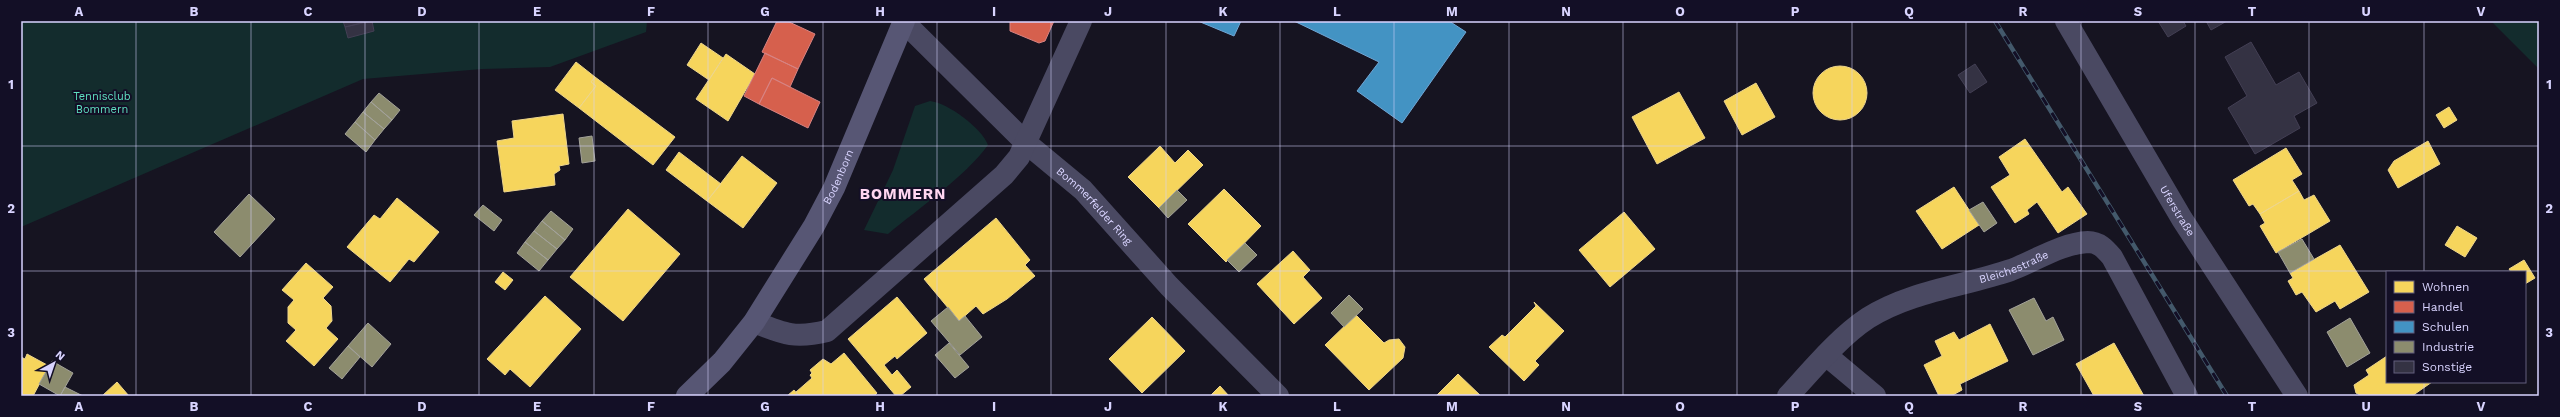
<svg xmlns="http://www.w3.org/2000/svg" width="2560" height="417" viewBox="0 0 2560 417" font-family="'Work Sans',sans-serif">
<rect width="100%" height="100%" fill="#161421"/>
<!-- green -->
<path fill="#132c2d" d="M 21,21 L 647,21 L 646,32 L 550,67 L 482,69 L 363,79 L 21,227 Z
M 2491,21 L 2539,21 L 2539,69 Z
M 930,101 C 948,103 982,128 988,145 C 965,177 919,208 888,234 L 864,230 L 893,170 L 915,106 Z"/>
<!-- homes -->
<path fill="#f6d55c" stroke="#edd58d" d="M 701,43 L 723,58 L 709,80 L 687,65 Z
M 726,54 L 755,74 L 728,121 L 696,99 Z
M 576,62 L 595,77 L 591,82 L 596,86 L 579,108 L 555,90 Z
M1813 93a27 27 0 1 1 54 0a27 27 0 1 1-54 0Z
M 595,77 L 675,137 L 653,165 L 579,108 L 596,86 L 591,82 Z
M 1756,83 L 1775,117 L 1742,135 L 1724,101 Z
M 1679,92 L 1705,138 L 1657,164 L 1632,117 Z
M 2449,107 L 2457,120 L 2444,128 L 2436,115 Z
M 563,114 L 569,164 L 559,166 L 560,170 L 554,174 L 555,185 L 504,192 L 497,141 L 514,138 L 512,121 Z
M 2025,139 L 2062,192 L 2068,187 L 2087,214 L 2058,233 L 2037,202 L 2027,210 L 2029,214 L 2015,223 L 1991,187 L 2010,175 L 1999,157 Z
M 2428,141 L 2440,164 L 2398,188 L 2388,170 L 2394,161 Z
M 1160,146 L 1175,163 L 1188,150 L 1203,165 L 1159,208 L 1128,177 Z
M 2286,148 L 2302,174 L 2292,180 L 2299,191 L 2260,214 L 2253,204 L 2249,206 L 2233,180 Z
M 679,152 L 721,184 L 707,201 L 666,170 Z
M 742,156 L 777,183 L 743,228 L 707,201 Z
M 1954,187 L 1979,225 L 1942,249 L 1916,211 Z
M 1224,189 L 1261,226 L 1226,262 L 1188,224 Z
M 2299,191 L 2304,200 L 2314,195 L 2330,221 L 2276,253 L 2260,226 L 2265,223 L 2260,214 Z
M 397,198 L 439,232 L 414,262 L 409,259 L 390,282 L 347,247 L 374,215 L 380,219 Z
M 628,209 L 680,254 L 623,321 L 570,277 Z
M 1624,212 L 1655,249 L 1610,287 L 1579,250 Z
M 996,218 L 1030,260 L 1025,265 L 1035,276 L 1007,299 L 983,314 L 976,306 L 959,321 L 924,279 Z
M 2457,226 L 2477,238 L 2465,257 L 2445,245 Z
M 2340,245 L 2369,292 L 2340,309 L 2335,301 L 2316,312 L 2302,292 L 2296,295 L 2288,281 L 2293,278 L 2290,273 Z
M 1293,251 L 1310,270 L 1303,277 L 1322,298 L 1294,324 L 1257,284 Z
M 2524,260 L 2535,278 L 2525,284 L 2525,272 L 2511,272 L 2509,269 Z
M 306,263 L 333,287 L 323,298 L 331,306 L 332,321 L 326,328 L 338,339 L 314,366 L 286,341 L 296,330 L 288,323 L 288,307 L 294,300 L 282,290 Z
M 503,272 L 513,280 L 505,290 L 495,282 Z
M 545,296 L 581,329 L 530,387 L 510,369 L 505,375 L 487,359 Z
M 897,297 L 927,333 L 897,359 L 895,356 L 884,365 L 892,375 L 897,370 L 911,387 L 900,396 L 896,396 L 848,339 Z
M 1534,302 L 1564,331 L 1535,361 L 1539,365 L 1524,381 L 1489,347 L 1502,335 L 1505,337 L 1536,306 Z
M 1356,315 L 1384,343 L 1389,340 L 1399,339 L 1405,347 L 1403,358 L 1369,390 L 1325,345 Z
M 1152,317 L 1185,351 L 1142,393 L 1109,359 Z
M 1990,324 L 2008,361 L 1960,384 L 1962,390 L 1951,396 L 1939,396 L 1924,365 L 1942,356 L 1935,341 L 1954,332 L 1959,340 Z
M 2114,343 L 2131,373 L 2144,396 L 2094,396 L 2076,364 Z
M 844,353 L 877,393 L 874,396 L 799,396 L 796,392 L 812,378 L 810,375 L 812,373 L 810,370 L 823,359 L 831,364 Z
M 27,354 L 49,366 L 33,396 L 21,396 L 21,357 L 25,359 Z
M 2387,356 L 2387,382 L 2432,382 L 2412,396 L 2362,396 L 2356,393 L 2354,385 L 2369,375 L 2366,370 Z
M 1458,374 L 1481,396 L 1436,396 Z
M 117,382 L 129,396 L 102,396 Z
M 1220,386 L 1229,396 L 1210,396 Z
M 794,390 L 799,396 L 787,396 Z"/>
<!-- shops -->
<path fill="#d6604d" stroke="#d78382" d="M 777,21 L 787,21 L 815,34 L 798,69 L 762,52 Z
M 1010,21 L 1054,21 L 1045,41 L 1039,43 L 1010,31 Z
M 765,53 L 798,69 L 790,87 L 772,78 L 759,104 L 744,96 Z
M 772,78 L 820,102 L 808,128 L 759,104 Z"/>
<!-- schools -->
<path fill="#4393c3" stroke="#70a6d5" d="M 1198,21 L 1241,21 L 1234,36 Z
M 1294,21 L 1449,21 L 1466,32 L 1402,123 L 1357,91 L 1379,62 Z"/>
<!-- industry -->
<path fill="#8c8c6e" stroke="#a3a29a" d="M 379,93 L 400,110 L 392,120 L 371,102 Z
M 371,102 L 392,120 L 384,129 L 363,112 Z
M 363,112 L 384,129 L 375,140 L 355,122 Z
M 355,122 L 375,140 L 366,152 L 345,134 Z
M 592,136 L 595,161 L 582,163 L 579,138 Z
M 1177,190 L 1187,200 L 1168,218 L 1159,208 Z
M 249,194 L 275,219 L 240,257 L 214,232 Z
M 1983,202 L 1997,223 L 1984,232 L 1969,210 Z
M 483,205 L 502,220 L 494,231 L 474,215 Z
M 551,211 L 573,229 L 565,240 L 542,221 Z
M 542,221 L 565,240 L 557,249 L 534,231 Z
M 534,231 L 557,249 L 548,260 L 525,242 Z
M 2302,239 L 2314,259 L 2290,273 L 2278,252 Z
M 525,242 L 548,260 L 539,271 L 517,253 Z
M 1245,243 L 1257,255 L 1239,272 L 1227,260 Z
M 1349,295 L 1363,309 L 1344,327 L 1331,313 Z
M 2034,298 L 2046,321 L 2053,317 L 2064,340 L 2033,355 L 2009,310 Z
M 948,307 L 959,321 L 965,316 L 982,337 L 960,355 L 931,321 Z
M 2350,318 L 2370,353 L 2347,367 L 2327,332 Z
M 368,323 L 391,344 L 372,367 L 348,346 Z
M 949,343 L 969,367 L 955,378 L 935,355 Z
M 348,346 L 360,357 L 342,379 L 329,368 Z
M 52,361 L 73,373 L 60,396 L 39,384 Z
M 65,387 L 83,396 L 60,396 Z"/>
<!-- building -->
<path fill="#343243" stroke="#433f54" d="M 343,21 L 369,21 L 345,27 Z
M 372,21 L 374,31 L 348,38 L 345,27 Z
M 2158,21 L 2183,21 L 2186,26 L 2168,37 Z
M 2206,21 L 2227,21 L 2211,30 Z
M 2251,42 L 2276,85 L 2299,72 L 2317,103 L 2294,116 L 2300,128 L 2255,154 L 2228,108 L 2247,96 L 2225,57 Z
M 1975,64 L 1987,82 L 1970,93 L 1958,75 Z"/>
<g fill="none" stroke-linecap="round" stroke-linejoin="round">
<!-- minor -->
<g stroke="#4a4962" stroke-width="22">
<path id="s1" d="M 2066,21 L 2182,219 L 2297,396"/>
<path id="s2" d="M 904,22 L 1025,142 L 1083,190 L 1169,286 L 1278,396"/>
<path d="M 754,322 C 784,334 795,339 827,331 L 1004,175 L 1019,157 L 1081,21"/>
<path d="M 1826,355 L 1875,396"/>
<path id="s3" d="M 1788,396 C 1812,370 1839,337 1868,318 C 1911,291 1964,286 2011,270 C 2035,261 2062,243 2088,242 C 2099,242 2105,249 2112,257 L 2187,396"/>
</g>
<!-- secondary -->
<path stroke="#575674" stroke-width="22" id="s4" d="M 687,396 L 722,362 L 754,322 L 814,226 L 834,188 L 904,21"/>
<defs>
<path id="rail" d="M 1995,21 L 2227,396"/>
</defs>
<!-- rail casing -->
<use href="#rail" stroke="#43596b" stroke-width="4.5"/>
<!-- rail -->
<use href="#rail" stroke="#130f26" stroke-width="3" stroke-dasharray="9" stroke-linecap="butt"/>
</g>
<!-- grid -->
<path fill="none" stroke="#d9d4ff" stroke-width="1" stroke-opacity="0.55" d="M 136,21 L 136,396M 251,21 L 251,396M 365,21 L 365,396M 479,21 L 479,396M 594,21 L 594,396M 708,21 L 708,396M 823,21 L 823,396M 937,21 L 937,396M 1051,21 L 1051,396M 1166,21 L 1166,396M 1280,21 L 1280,396M 1394,21 L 1394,396M 1509,21 L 1509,396M 1623,21 L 1623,396M 1737,21 L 1737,396M 1852,21 L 1852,396M 1966,21 L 1966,396M 2081,21 L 2081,396M 2195,21 L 2195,396M 2309,21 L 2309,396M 2424,21 L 2424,272M 21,146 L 2539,146M 21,271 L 2539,271M 2424,382 L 2424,396"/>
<g text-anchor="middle" stroke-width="4" stroke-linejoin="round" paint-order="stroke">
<!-- park labels -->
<g font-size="11" fill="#5fe0c0" stroke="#130f26">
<text x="102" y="100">Tennisclub<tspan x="102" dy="13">Bommern</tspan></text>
</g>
<!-- street labels -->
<g font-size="11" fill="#d9d4ff" stroke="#130f26">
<text dy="4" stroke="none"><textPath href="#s4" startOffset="268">Bodenborn</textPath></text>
<text dy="4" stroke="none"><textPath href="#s2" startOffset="265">Bommerfelder Ring</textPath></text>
<text dy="4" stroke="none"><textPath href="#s1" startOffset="220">Uferstraße</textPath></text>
<text dy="4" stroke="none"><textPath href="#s3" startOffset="267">Bleichestraße</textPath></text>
</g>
<!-- district labels -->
<g font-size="15" font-weight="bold" letter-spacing="1" fill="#ffd6f0" stroke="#130f26">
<text x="903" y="199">BOMMERN</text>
</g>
</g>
<!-- border -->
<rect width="2560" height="417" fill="none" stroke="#130f26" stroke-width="44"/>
<!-- legend -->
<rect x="2386" y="271" width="140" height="112" fill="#130f26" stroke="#625e7d"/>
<rect x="2394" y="281" width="20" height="12" fill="#f6d55c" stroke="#625e7d"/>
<text x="2422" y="291" font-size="12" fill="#d9d4ff">Wohnen</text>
<rect x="2394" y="301" width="20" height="12" fill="#d6604d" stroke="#625e7d"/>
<text x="2422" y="311" font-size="12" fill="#d9d4ff">Handel</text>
<rect x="2394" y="321" width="20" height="12" fill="#4393c3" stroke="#625e7d"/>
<text x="2422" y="331" font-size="12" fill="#d9d4ff">Schulen</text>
<rect x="2394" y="341" width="20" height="12" fill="#8c8c6e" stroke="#625e7d"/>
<text x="2422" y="351" font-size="12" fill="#d9d4ff">Industrie</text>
<rect x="2394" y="361" width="20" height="12" fill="#343243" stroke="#625e7d"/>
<text x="2422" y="371" font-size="12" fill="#d9d4ff">Sonstige</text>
<!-- north arrow -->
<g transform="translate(54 363) rotate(40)" stroke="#130f26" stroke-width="3" paint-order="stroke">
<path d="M0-3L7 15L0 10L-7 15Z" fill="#d9d4ff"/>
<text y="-6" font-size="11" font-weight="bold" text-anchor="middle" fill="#d9d4ff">N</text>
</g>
<rect x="22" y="22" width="2516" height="373" fill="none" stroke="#d9d4ff" stroke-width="1.5"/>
<g font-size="13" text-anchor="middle" font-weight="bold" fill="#d9d4ff">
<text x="79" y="16">A</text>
<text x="194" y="16">B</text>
<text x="308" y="16">C</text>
<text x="422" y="16">D</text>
<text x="537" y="16">E</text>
<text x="651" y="16">F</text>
<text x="765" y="16">G</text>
<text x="880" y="16">H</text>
<text x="994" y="16">I</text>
<text x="1108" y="16">J</text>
<text x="1223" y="16">K</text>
<text x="1337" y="16">L</text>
<text x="1452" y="16">M</text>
<text x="1566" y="16">N</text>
<text x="1680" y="16">O</text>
<text x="1795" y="16">P</text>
<text x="1909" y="16">Q</text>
<text x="2023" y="16">R</text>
<text x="2138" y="16">S</text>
<text x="2252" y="16">T</text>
<text x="2366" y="16">U</text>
<text x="2481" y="16">V</text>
<text x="11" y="89">1</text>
<text x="2549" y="89">1</text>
<text x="11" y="213">2</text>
<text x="2549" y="213">2</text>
<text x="11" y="337">3</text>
<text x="2549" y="337">3</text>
<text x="79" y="411">A</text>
<text x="194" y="411">B</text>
<text x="308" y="411">C</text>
<text x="422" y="411">D</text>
<text x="537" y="411">E</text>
<text x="651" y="411">F</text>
<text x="765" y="411">G</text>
<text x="880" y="411">H</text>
<text x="994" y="411">I</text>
<text x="1108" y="411">J</text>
<text x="1223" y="411">K</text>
<text x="1337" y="411">L</text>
<text x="1452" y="411">M</text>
<text x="1566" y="411">N</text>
<text x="1680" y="411">O</text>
<text x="1795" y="411">P</text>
<text x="1909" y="411">Q</text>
<text x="2023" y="411">R</text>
<text x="2138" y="411">S</text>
<text x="2252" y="411">T</text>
<text x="2366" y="411">U</text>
<text x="2481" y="411">V</text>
</g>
</svg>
